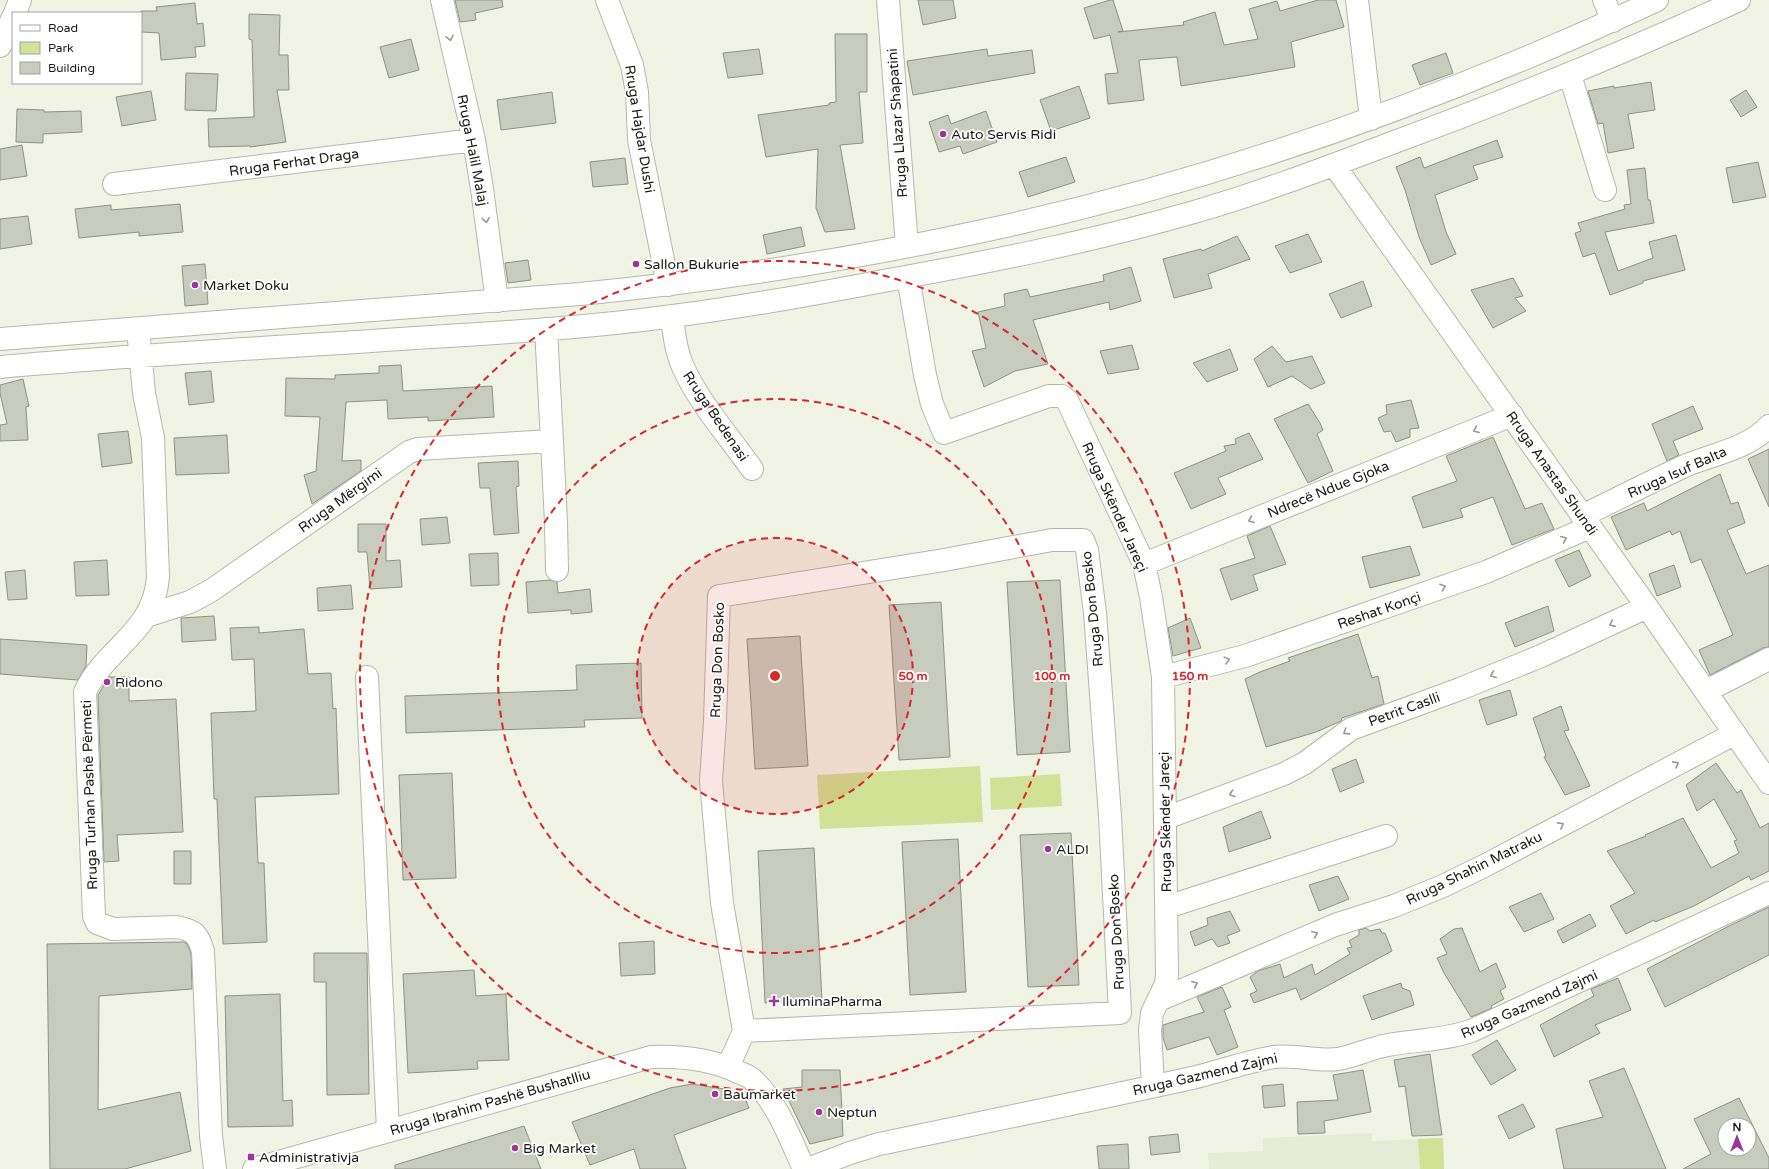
<svg xmlns="http://www.w3.org/2000/svg" width="1769" height="1169" viewBox="0 0 1769 1169" font-family="'Varela Round',sans-serif">
<rect width="100%" height="100%" fill="#f1f4e5"/>
<!-- built -->
<path fill="#e6ebd5" d="M 1372,1133 L 1372,1141 L 1443,1138 L 1444,1169 L 1209,1169 L 1208,1153 L 1263,1151 L 1263,1138 Z"/>
<!-- green -->
<path fill="#d1e195" d="M 980,766 L 983,822 L 820,829 L 817,775 Z
M 1060,774 L 1062,806 L 991,810 L 990,778 Z
M 1443,1138 L 1444,1169 L 1420,1169 L 1418,1139 Z"/>
<!-- building -->
<path fill="#c8ccbe" stroke="#8e9183" fill-rule="evenodd" d="M 455,0 L 502,0 L 503,7 L 475,13 L 476,20 L 460,22 Z
M 918,0 L 953,0 L 956,18 L 923,25 Z
M 1110,0 L 1113,0 L 1123,31 L 1118,32 L 1184,25 L 1183,22 L 1215,12 L 1224,45 L 1258,39 L 1249,9 L 1277,1 L 1280,11 L 1318,0 L 1336,0 L 1344,27 L 1291,42 L 1295,67 L 1244,76 L 1181,86 L 1177,57 L 1139,60 L 1144,100 L 1108,104 L 1105,74 L 1118,73 L 1110,35 L 1094,39 L 1084,8 Z
M 195,3 L 197,24 L 203,23 L 205,46 L 195,47 L 196,57 L 161,60 L 159,33 L 141,32 L 141,11 L 157,11 L 156,7 Z
M 249,14 L 280,15 L 279,55 L 288,55 L 289,90 L 277,90 L 286,142 L 250,147 L 250,146 L 209,147 L 208,119 L 254,117 L 252,40 L 249,39 Z
M 835,34 L 867,34 L 867,92 L 859,92 L 863,143 L 840,145 L 855,229 L 825,232 L 816,208 L 818,149 L 766,157 L 758,115 L 829,105 L 829,103 L 836,102 Z
M 411,39 L 419,70 L 389,78 L 380,47 Z
M 759,49 L 763,74 L 728,78 L 723,53 Z
M 987,49 L 988,56 L 1032,50 L 1035,73 L 913,95 L 907,61 Z
M 1446,53 L 1453,73 L 1420,85 L 1412,65 Z
M 186,73 L 218,74 L 216,111 L 185,110 Z
M 1651,82 L 1655,110 L 1628,114 L 1634,148 L 1608,153 L 1603,123 L 1598,124 L 1588,91 L 1614,86 L 1614,88 Z
M 1079,86 L 1090,118 L 1051,131 L 1040,100 Z
M 1746,90 L 1757,107 L 1741,117 L 1730,100 Z
M 151,91 L 156,120 L 122,126 L 116,97 Z
M 552,92 L 556,123 L 501,130 L 497,100 Z
M 17,109 L 44,110 L 44,112 L 81,111 L 82,132 L 43,134 L 43,143 L 16,142 Z
M 986,111 L 997,142 L 963,154 L 960,146 L 939,152 L 929,122 L 948,115 L 951,124 Z
M 1497,140 L 1503,157 L 1473,166 L 1478,179 L 1435,195 L 1446,232 L 1456,254 L 1431,265 L 1419,237 L 1405,190 L 1396,167 L 1420,157 L 1424,168 Z
M 22,145 L 27,176 L 0,180 L 0,149 Z
M 1066,157 L 1075,182 L 1028,197 L 1019,172 Z
M 625,158 L 628,184 L 593,187 L 590,162 Z
M 1758,162 L 1766,197 L 1733,203 L 1726,168 Z
M 1645,168 L 1648,200 L 1650,200 L 1654,223 L 1605,232 L 1618,271 L 1653,258 L 1649,242 L 1676,235 L 1685,270 L 1643,281 L 1643,283 L 1610,295 L 1595,253 L 1583,257 L 1575,233 L 1581,231 L 1578,223 L 1625,209 L 1624,205 L 1631,204 L 1627,170 Z
M 180,204 L 183,232 L 139,236 L 139,232 L 79,238 L 75,209 L 111,205 L 111,210 Z
M 28,216 L 32,244 L 0,249 L 0,219 Z
M 801,227 L 805,246 L 767,254 L 763,235 Z
M 1308,234 L 1322,262 L 1290,273 L 1275,246 Z
M 1237,236 L 1250,259 L 1208,274 L 1212,288 L 1174,298 L 1163,259 L 1201,249 L 1202,251 Z
M 528,260 L 531,280 L 508,283 L 505,263 Z
M 205,264 L 208,304 L 185,306 L 182,266 Z
M 1131,267 L 1141,301 L 1110,310 L 1109,302 L 1033,320 L 1048,364 L 1015,371 L 984,387 L 972,351 L 986,348 L 978,312 L 1005,306 L 1004,294 L 1027,289 L 1030,297 L 1104,281 L 1103,275 Z
M 1513,278 L 1523,296 L 1515,298 L 1526,311 L 1493,328 L 1471,290 Z
M 1363,281 L 1372,306 L 1341,318 L 1329,294 Z
M 1132,345 L 1139,369 L 1108,374 L 1100,351 Z
M 1272,346 L 1286,362 L 1312,356 L 1325,383 L 1311,389 L 1292,376 L 1268,387 L 1254,359 Z
M 1230,349 L 1238,370 L 1207,382 L 1193,363 Z
M 401,365 L 403,391 L 492,386 L 494,417 L 428,421 L 428,417 L 388,419 L 387,400 L 346,402 L 342,461 L 361,460 L 361,471 L 312,504 L 304,475 L 316,471 L 320,417 L 285,416 L 286,378 L 335,379 L 335,375 L 379,373 L 379,366 Z
M 211,371 L 214,402 L 189,405 L 185,373 Z
M 23,379 L 29,406 L 26,407 L 28,440 L 0,441 L 0,425 L 7,424 L 0,393 L 0,385 Z
M 1411,400 L 1419,428 L 1410,429 L 1410,437 L 1396,442 L 1391,431 L 1384,432 L 1378,418 L 1387,414 L 1386,405 Z
M 1308,404 L 1320,423 L 1323,430 L 1317,434 L 1333,471 L 1308,483 L 1274,419 Z
M 1693,406 L 1703,429 L 1673,441 L 1679,455 L 1667,461 L 1652,424 Z
M 128,431 L 132,463 L 102,467 L 98,434 Z
M 1249,433 L 1263,459 L 1218,478 L 1226,494 L 1191,509 L 1174,473 L 1226,451 L 1224,446 L 1236,444 L 1235,439 Z
M 227,435 L 229,473 L 176,475 L 174,438 Z
M 1493,437 L 1525,509 L 1542,503 L 1554,529 L 1512,545 L 1493,497 L 1460,509 L 1463,517 L 1423,528 L 1412,497 L 1457,481 L 1446,456 Z
M 1769,449 L 1769,507 L 1748,459 Z
M 518,461 L 519,486 L 516,487 L 519,533 L 494,535 L 490,488 L 480,488 L 478,463 Z
M 1720,474 L 1731,504 L 1738,502 L 1745,523 L 1727,530 L 1746,574 L 1769,565 L 1769,647 L 1763,648 L 1710,675 L 1699,650 L 1733,635 L 1701,559 L 1691,563 L 1680,531 L 1672,535 L 1670,531 L 1626,550 L 1611,517 L 1644,503 L 1647,511 Z
M 447,517 L 450,543 L 422,545 L 420,519 Z
M 358,524 L 386,524 L 386,561 L 400,560 L 402,587 L 370,589 L 367,552 L 358,552 Z
M 1270,526 L 1286,564 L 1253,575 L 1258,590 L 1231,600 L 1220,569 L 1255,558 L 1247,536 Z
M 1410,546 L 1420,575 L 1370,588 L 1362,557 Z
M 1579,550 L 1591,576 L 1569,587 L 1555,560 Z
M 498,553 L 499,585 L 471,586 L 469,554 Z
M 107,560 L 109,595 L 76,596 L 74,562 Z
M 1674,565 L 1681,587 L 1657,596 L 1649,574 Z
M 25,570 L 27,599 L 8,600 L 5,572 Z
M 550,580 L 557,582 L 558,593 L 590,589 L 592,612 L 571,614 L 571,610 L 528,613 L 526,582 Z
M 1060,580 L 1070,752 L 1017,755 L 1007,582 Z
M 351,585 L 353,609 L 318,611 L 317,588 Z
M 941,602 L 950,757 L 899,760 L 889,605 Z
M 1548,606 L 1554,631 L 1515,647 L 1505,623 Z
M 214,616 L 216,640 L 182,642 L 181,618 Z
M 1190,618 L 1201,648 L 1173,656 L 1168,628 Z
M 259,627 L 259,633 L 304,629 L 308,674 L 331,673 L 333,709 L 336,708 L 339,794 L 255,797 L 258,863 L 264,863 L 267,942 L 223,944 L 217,799 L 214,799 L 211,713 L 256,711 L 254,659 L 232,660 L 230,628 Z
M 1358,634 L 1372,678 L 1378,676 L 1384,704 L 1342,718 L 1341,721 L 1316,732 L 1266,747 L 1245,679 L 1260,672 L 1290,661 L 1288,658 Z
M 800,636 L 808,766 L 755,769 L 747,639 Z
M 0,639 L 87,645 L 86,666 L 78,680 L 0,674 Z
M 641,663 L 642,718 L 584,720 L 585,727 L 406,733 L 405,696 L 577,690 L 576,665 Z
M 109,677 L 129,677 L 129,701 L 176,699 L 183,832 L 117,835 L 119,861 L 104,862 L 98,695 Z
M 1510,690 L 1517,715 L 1487,725 L 1479,700 Z
M 1561,706 L 1569,730 L 1564,731 L 1590,786 L 1565,795 L 1544,757 L 1546,756 L 1533,718 Z
M 1356,759 L 1364,782 L 1340,792 L 1332,769 Z
M 1716,763 L 1737,793 L 1741,790 L 1760,828 L 1769,823 L 1769,871 L 1751,880 L 1749,876 L 1694,906 L 1655,922 L 1654,920 L 1626,934 L 1610,906 L 1635,893 L 1607,851 L 1646,836 L 1645,835 L 1683,818 L 1711,868 L 1739,853 L 1734,841 L 1737,840 L 1714,799 L 1697,811 L 1686,785 Z
M 452,773 L 456,878 L 403,880 L 399,775 Z
M 1261,811 L 1271,838 L 1229,852 L 1223,827 Z
M 1071,833 L 1079,985 L 1028,987 L 1020,835 Z
M 958,839 L 966,992 L 910,995 L 902,842 Z
M 814,848 L 822,1000 L 765,1003 L 758,851 Z
M 174,851 L 191,851 L 191,884 L 174,884 Z
M 1338,876 L 1349,899 L 1319,911 L 1309,885 Z
M 1541,893 L 1554,919 L 1524,932 L 1509,907 Z
M 1769,907 L 1769,955 L 1665,1007 L 1647,969 L 1729,926 Z
M 1230,911 L 1240,931 L 1227,936 L 1230,943 L 1218,947 L 1212,939 L 1195,946 L 1190,932 L 1208,925 L 1207,918 Z
M 1590,914 L 1596,926 L 1563,943 L 1557,931 Z
M 1366,928 L 1370,931 L 1380,929 L 1382,933 L 1385,933 L 1392,951 L 1301,1000 L 1296,988 L 1254,1003 L 1250,994 L 1257,991 L 1250,977 L 1258,971 L 1280,964 L 1284,978 L 1312,964 L 1315,975 L 1350,954 L 1347,948 L 1352,947 L 1349,941 L 1359,935 L 1359,930 Z
M 1462,928 L 1480,972 L 1496,963 L 1506,987 L 1500,991 L 1504,999 L 1491,1006 L 1492,1008 L 1471,1017 L 1444,973 L 1437,958 L 1447,954 L 1440,939 L 1454,929 Z
M 654,941 L 655,974 L 621,976 L 619,943 Z
M 184,942 L 187,944 L 191,953 L 192,989 L 99,996 L 98,1110 L 180,1092 L 191,1151 L 125,1169 L 50,1169 L 47,944 Z
M 314,953 L 367,953 L 369,1094 L 327,1095 L 326,982 L 314,982 Z
M 474,970 L 476,996 L 506,994 L 509,1060 L 477,1061 L 478,1069 L 408,1073 L 403,974 Z
M 1618,978 L 1631,1010 L 1595,1025 L 1600,1033 L 1554,1057 L 1540,1025 L 1594,996 L 1591,989 Z
M 1401,983 L 1402,988 L 1410,991 L 1414,1005 L 1372,1020 L 1363,996 Z
M 1222,987 L 1231,1007 L 1224,1010 L 1238,1047 L 1217,1055 L 1209,1037 L 1167,1050 L 1163,1038 L 1163,1025 L 1204,1012 L 1197,997 Z
M 280,994 L 283,1101 L 292,1100 L 293,1126 L 228,1127 L 225,996 Z
M 1497,1040 L 1516,1070 L 1491,1085 L 1472,1055 Z
M 1430,1054 L 1442,1135 L 1412,1136 L 1405,1086 L 1399,1087 L 1394,1060 Z
M 1624,1068 L 1666,1169 L 1564,1169 L 1556,1129 L 1603,1117 L 1589,1081 Z
M 802,1070 L 840,1070 L 843,1136 L 810,1144 L 783,1089 L 802,1087 Z
M 1363,1070 L 1371,1112 L 1324,1121 L 1325,1133 L 1298,1134 L 1297,1102 L 1338,1100 L 1333,1075 Z
M 692,1084 L 730,1090 L 745,1098 L 749,1108 L 674,1135 L 686,1169 L 640,1169 L 634,1149 L 590,1165 L 572,1122 L 670,1088 Z
M 1283,1084 L 1285,1106 L 1264,1108 L 1262,1086 Z
M 1739,1098 L 1769,1158 L 1769,1169 L 1683,1169 L 1711,1154 L 1694,1119 ZM 1725,1125 L 1749,1125 L 1749,1149 L 1725,1149 Z
M 1523,1104 L 1535,1127 L 1509,1139 L 1498,1116 Z
M 524,1126 L 541,1169 L 395,1169 L 395,1165 Z
M 1178,1134 L 1180,1152 L 1151,1155 L 1149,1137 Z
M 1128,1144 L 1129,1169 L 1099,1169 L 1097,1146 Z"/>
<g fill="none" stroke-linecap="round" stroke-linejoin="round">
<defs>
<path id="minor" d="M 442,0 L 474,140 L 482,189 L 497,301
M 607,0 L 632,65 L 637,92 L 639,140 L 668,285
M 888,0 L 907,246
M 1357,0 L 1371,119
M 1604,0 L 1613,21
M 15,13 L 20,0
M 0,46 L 13,17
M 1570,75 L 1605,190
M 1334,165 L 1647,607 L 1769,783
M 114,184 L 474,140
M 908,277 L 925,375 L 932,404 L 944,433 L 1049,396 L 1062,396 L 1067,400 L 1144,564 L 1151,597 L 1163,677 L 1167,974 L 1166,984 L 1152,1013 L 1150,1030 L 1153,1086
M 672,317 C 674,334 676,351 683,367 C 698,401 730,438 752,469
M 138,329 L 144,393 L 153,438 L 158,577 C 154,633 105,648 85,692 L 94,916 L 97,923 L 113,929 L 176,927 C 194,930 198,934 203,951 L 211,1136 L 215,1169
M 0,367 C 144,354 287,347 431,337 C 512,332 593,327 673,316 C 742,307 810,295 878,282 C 984,263 1090,242 1194,212 C 1260,193 1325,168 1389,144 C 1508,100 1624,53 1739,0
M 552,441 L 556,523 L 557,570
M 1582,516 C 1617,499 1652,481 1687,465 C 1714,454 1749,448 1769,426
M 1052,540 L 1083,540 L 1087,550 L 1095,613 L 1110,816 L 1120,1013 L 744,1031 L 722,903 L 711,781 L 715,721 L 719,596 L 944,560 Z
M 1144,564 L 1512,415
M 146,616 L 190,602 L 212,590 L 409,452 L 418,449 L 552,441 L 546,329
M 367,677 L 388,1131
M 1163,677 L 1245,656 L 1486,572 L 1590,527
M 1706,691 L 1769,659
M 1166,818 L 1284,774 L 1305,763 L 1351,729 L 1460,689 L 1541,656 L 1647,607
M 1167,907 L 1386,836
M 1159,1000 L 1335,925 L 1394,906 L 1443,886 L 1486,865 L 1734,734
M 728,1067 L 744,1031
M 808,1169 L 850,1153 L 879,1144 C 984,1122 1088,1101 1192,1078 C 1220,1072 1246,1061 1274,1057 C 1296,1054 1317,1062 1338,1059 C 1355,1056 1371,1048 1388,1045 C 1416,1040 1445,1040 1471,1031 L 1769,893"/>
<path id="tertiary" d="M 0,339 L 580,294 C 719,280 856,259 992,229 C 1221,179 1444,99 1657,0"/>
<path id="secondary" d="M 254,1169 L 651,1057 C 681,1056 711,1059 738,1072 C 743,1074 749,1076 752,1079 C 777,1102 790,1138 804,1169"/>
</defs>
<!-- minor casing -->
<use href="#minor" stroke="#b4b8aa" stroke-width="24"/>
<!-- tertiary casing -->
<use href="#tertiary" stroke="#b4b8aa" stroke-width="24"/>
<!-- secondary casing -->
<use href="#secondary" stroke="#b4b8aa" stroke-width="24"/>
<!-- minor -->
<use href="#minor" stroke="#fff" stroke-width="22"/>
<!-- tertiary -->
<use href="#tertiary" stroke="#fff" stroke-width="22"/>
<!-- secondary -->
<use href="#secondary" stroke="#fff" stroke-width="22"/>
</g>
<!-- one-way arrows -->
<defs><path id="oneway-chevron" d="M-2-3.5L2.5 0L-2 3.5" fill="none" stroke-width="1.6" stroke-linecap="round" stroke-linejoin="round"/></defs>
<g stroke="#989896">
<use href="#oneway-chevron" transform="translate(450 38) rotate(77)"/>
<use href="#oneway-chevron" transform="translate(486 220) rotate(83)"/>
<use href="#oneway-chevron" transform="translate(1476 430) rotate(158)"/>
<use href="#oneway-chevron" transform="translate(1251 520) rotate(158)"/>
<use href="#oneway-chevron" transform="translate(1564 539) rotate(-23)"/>
<use href="#oneway-chevron" transform="translate(1443 587) rotate(-19)"/>
<use href="#oneway-chevron" transform="translate(1612 624) rotate(156)"/>
<use href="#oneway-chevron" transform="translate(1227 660) rotate(-15)"/>
<use href="#oneway-chevron" transform="translate(1493 675) rotate(158)"/>
<use href="#oneway-chevron" transform="translate(1346 732) rotate(147)"/>
<use href="#oneway-chevron" transform="translate(1676 764) rotate(-28)"/>
<use href="#oneway-chevron" transform="translate(1232 794) rotate(160)"/>
<use href="#oneway-chevron" transform="translate(1561 825) rotate(-28)"/>
<use href="#oneway-chevron" transform="translate(1315 934) rotate(-23)"/>
<use href="#oneway-chevron" transform="translate(1195 984) rotate(-23)"/>
</g>
<!-- distance rings -->
<circle cx="775" cy="676" r="138" fill="#d62828" fill-opacity=".12"/>
<g fill="none" stroke="#d62828" stroke-width="2" stroke-dasharray="7 5">
<circle cx="775" cy="676" r="138"/>
<circle cx="775" cy="676" r="277"/>
<circle cx="775" cy="676" r="415"/>
</g>
<!-- markers -->
<g fill="#9b359a" stroke="#fff" stroke-width="1.5">
<circle cx="943" cy="134" r="4"/>
<circle cx="636" cy="264" r="4"/>
<circle cx="195" cy="285" r="4"/>
<circle cx="107" cy="682" r="4"/>
<circle cx="1048" cy="849" r="4"/>
<path d="M772 995h4v4h4v4h-4v4h-4v-4h-4v-4h4z"/>
<circle cx="715" cy="1094" r="4"/>
<circle cx="819" cy="1112" r="4"/>
<circle cx="515" cy="1148" r="4"/>
<rect x="247" y="1153" width="8" height="8" rx="2"/>
</g>
<g text-anchor="middle" stroke-width="3.5" stroke-linejoin="round" paint-order="stroke">
<!-- street labels -->
<g font-size="14" fill="#191a15" stroke="#fff">
<text transform="translate(897 123) rotate(-94)" y="5">Rruga Llazar Shapatini</text>
<text transform="translate(640 129) rotate(81)" y="5">Rruga Hajdar Dushi</text>
<text transform="translate(473 150) rotate(79)" y="5">Rruga Halil Malaj</text>
<text transform="translate(294 162) rotate(-8)" y="5">Rruga Ferhat Draga</text>
<text transform="translate(716 416) rotate(56)" y="5">Rruga Bedenasi</text>
<text transform="translate(1677 472) rotate(-24)" y="5">Rruga Isuf Balta</text>
<text transform="translate(1552 473) rotate(55)" y="5">Rruga Anastas Shundi</text>
<text transform="translate(1328 489) rotate(-22)" y="5">Ndrecë Ndue Gjoka</text>
<text transform="translate(340 500) rotate(-36)" y="5">Rruga Mërgimi</text>
<text transform="translate(1115 507) rotate(66)" y="5">Rruga Skënder Jareçi</text>
<text transform="translate(1092 609) rotate(-96)" y="5">Rruga Don Bosko</text>
<text transform="translate(1379 610) rotate(-19)" y="5">Reshat Konçi</text>
<text transform="translate(717 660) rotate(-88)" y="5">Rruga Don Bosko</text>
<text transform="translate(1404 709) rotate(-20)" y="5">Petrit Caslli</text>
<text transform="translate(89 795) rotate(-92)" y="5">Rruga Turhan Pashë Përmeti</text>
<text transform="translate(1165 822) rotate(-91)" y="5">Rruga Skënder Jareçi</text>
<text transform="translate(1474 868) rotate(-26)" y="5">Rruga Shahin Matraku</text>
<text transform="translate(1116 932) rotate(-93)" y="5">Rruga Don Bosko</text>
<text transform="translate(1529 1004) rotate(-24)" y="5">Rruga Gazmend Zajmi</text>
<text transform="translate(1205 1074) rotate(-13)" y="5">Rruga Gazmend Zajmi</text>
<text transform="translate(490 1102) rotate(-16)" y="5">Rruga Ibrahim Pashë Bushatlliu</text>
</g>
<!-- poi labels -->
<g font-size="14" fill="#191a15" stroke="#fff" text-anchor="start">
<text x="951" y="139">Auto Servis Ridi</text>
<text x="644" y="269">Sallon Bukurie</text>
<text x="203" y="290">Market Doku</text>
<text x="115" y="687">Ridono</text>
<text x="1056" y="854">ALDI</text>
<text x="782" y="1006">IluminaPharma</text>
<text x="723" y="1099">Baumarket</text>
<text x="827" y="1117">Neptun</text>
<text x="523" y="1153">Big Market</text>
<text x="259" y="1162">Administrativja</text>
</g>
</g>
<circle cx="775" cy="676" r="6" fill="#d62828" stroke="#fff" stroke-width="2"/>
<g font-size="12" text-anchor="middle" font-weight="bold" fill="#d62828" stroke="#fff" stroke-width="3.5" stroke-linejoin="round" paint-order="stroke">
<text x="913" y="680">50 m</text>
<text x="1052" y="680">100 m</text>
<text x="1190" y="680">150 m</text>
</g>
<!-- legend -->
<rect x="12" y="12" width="130" height="72" fill="#ffffff" stroke="#a3a3a1"/>
<rect x="20" y="25" width="20" height="6" fill="#ffffff" stroke="#a3a3a1"/>
<text x="48" y="32" font-size="12" fill="#191a15">Road</text>
<rect x="20" y="42" width="20" height="12" fill="#d1e195" stroke="#a3a3a1"/>
<text x="48" y="52" font-size="12" fill="#191a15">Park</text>
<rect x="20" y="62" width="20" height="12" fill="#c8ccbe" stroke="#a3a3a1"/>
<text x="48" y="72" font-size="12" fill="#191a15">Building</text>
<!-- north arrow -->
<g transform="translate(1737 1137)"><circle r="19" fill="#ffffff" stroke="#a3a3a1"/>
<path d="M0-3L7 15L0 10L-7 15Z" fill="#9b359a"/>
<text y="-6" font-size="11" font-weight="bold" text-anchor="middle" fill="#191a15">N</text>
</g>
</svg>
